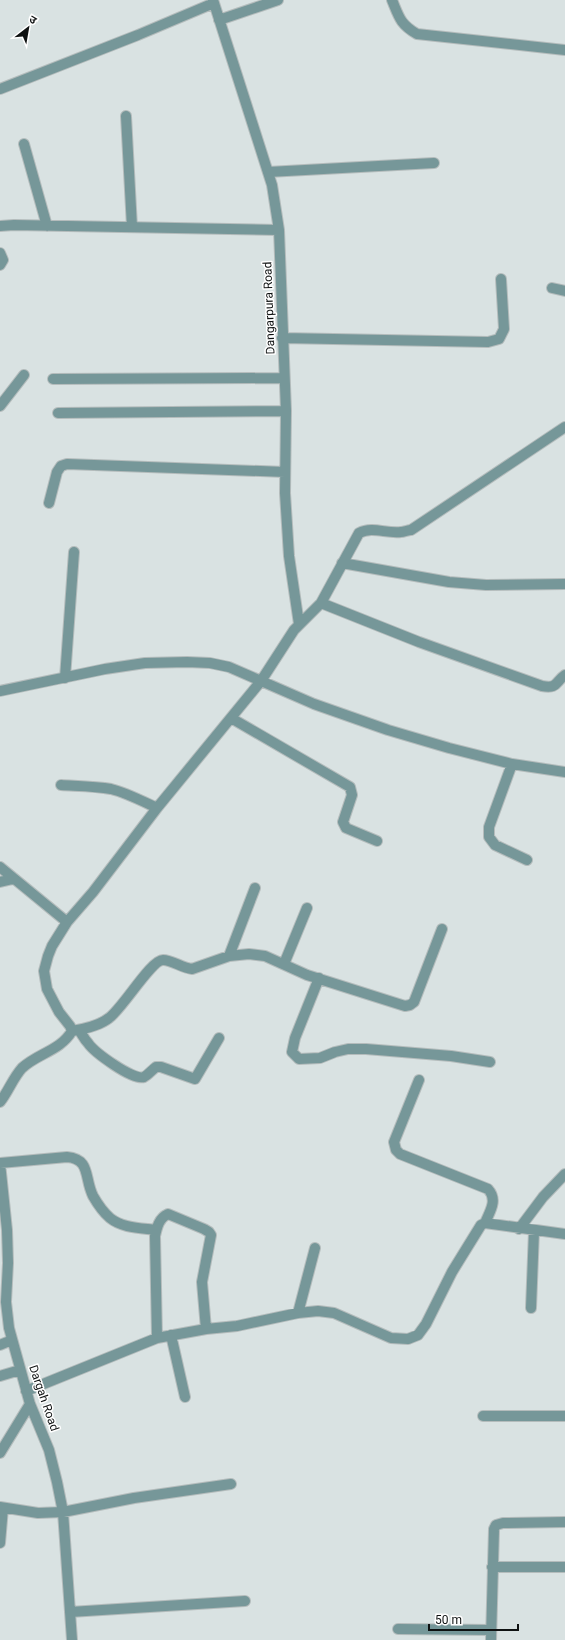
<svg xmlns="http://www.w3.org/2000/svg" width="565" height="1640" viewBox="0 0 565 1640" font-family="Roboto,'Noto Sans Devanagari',sans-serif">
<rect width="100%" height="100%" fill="#d9e2e2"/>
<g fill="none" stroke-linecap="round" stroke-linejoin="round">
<defs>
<path id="minor" d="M 213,0 L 272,185 L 279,230 L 286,411 L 285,493 L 289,556 L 299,624
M 392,0 C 399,17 400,24 417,34 L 565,50
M 219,20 L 278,0
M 0,89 L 138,35 L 214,3
M 126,116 L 132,227
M 24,144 L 47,226
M 268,172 L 434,163
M 0,226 L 14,225 L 279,230
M 0,253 L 3,260 L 0,265
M 552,288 L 565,291
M 282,338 L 488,342 L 499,339 L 504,329 L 501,279
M 53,379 L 284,378
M 0,406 L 24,375
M 58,413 L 286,411
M 49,503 L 57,472 L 61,466 L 67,464 L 285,472
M 342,563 L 449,582 L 486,585 L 565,584
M 321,603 L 419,642 L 542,686 C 558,689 555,682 565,675
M 65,678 L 74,552
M 0,691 L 105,669 L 145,663 L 187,662 L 210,663 L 229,667 L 314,704 L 388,730 L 449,748 L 512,764 L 565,772
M 231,718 L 350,787 L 352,795 L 343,822 L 346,828 L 377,841
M 512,764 L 489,827 L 489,837 L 495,845 L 527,860
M 61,785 C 77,786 95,786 111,789 C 127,793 142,801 157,808
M 0,867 L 67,922
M 0,882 L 13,879
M 229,956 L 255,888
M 284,964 L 307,908
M 319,978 L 295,1038 L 292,1052 L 299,1059 L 320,1058 L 335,1052 L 348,1049 L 366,1049 L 451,1056 L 490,1062
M 79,1030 C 82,1034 84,1039 88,1043 C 94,1052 133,1081 144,1077 C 148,1075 152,1070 156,1067 L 161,1067 L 195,1079 L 219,1038
M 72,1031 C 84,1029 99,1026 109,1018 C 123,1008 151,960 163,960 C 172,960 182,968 192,969 L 229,956 L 249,954 L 265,956 L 307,975 L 405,1006 L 410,1005 L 414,1002 L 442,929
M 419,1080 L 394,1142 L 396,1150 L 400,1154 L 488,1189 C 498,1200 490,1211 485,1223
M 0,1102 C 8,1092 13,1078 22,1068 C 38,1053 60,1051 72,1031 L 70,1026 L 59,1012 L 47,989 L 44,971 L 48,956 L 52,946 L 67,922 L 93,892 L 157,808 L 261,681 L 294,630 L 321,603 L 359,533 C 373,526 386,534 401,532 C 404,532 408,530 411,530 L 565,427
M 0,1163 L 7,1230 L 8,1263 L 6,1302 L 9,1328 L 30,1404 L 49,1450 L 57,1482 L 63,1512 L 72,1640
M 0,1163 L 67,1157 C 91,1159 84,1178 93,1196 C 97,1203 103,1212 110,1218 C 122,1228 141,1228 156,1230
M 519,1229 L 543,1197 L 565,1174
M 531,1308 L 534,1231
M 298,1313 L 315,1248
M 171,1335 L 185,1397
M 157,1338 L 155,1236 C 157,1227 159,1218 168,1214 L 204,1229 L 209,1232 L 211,1235 L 202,1282 L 206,1329
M 0,1345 L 12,1340
M 0,1376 L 20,1370
M 26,1391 L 157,1338 L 206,1329 L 237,1326 L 298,1313 L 318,1311 L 334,1313 L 391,1338 L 408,1339 L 418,1335 L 426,1324 L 452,1272 L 481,1225 L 485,1223 L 565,1234
M 483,1416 L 565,1416
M 0,1453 L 30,1404
M 0,1507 L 38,1513 L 63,1512 L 134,1498 L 231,1484
M 0,1543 L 3,1508
M 492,1567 L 565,1567
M 70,1612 L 245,1601
M 398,1629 L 491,1630
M 491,1640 L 494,1529 L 496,1525 L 503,1523 L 565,1522"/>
</defs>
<!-- minor casing -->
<use href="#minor" stroke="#b4bcbc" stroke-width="12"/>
<!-- minor -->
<use href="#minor" stroke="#769799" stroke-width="10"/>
</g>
<g text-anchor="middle" stroke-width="3" stroke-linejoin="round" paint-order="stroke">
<!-- street labels -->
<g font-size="12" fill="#0e1111" stroke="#fff">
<text transform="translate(269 308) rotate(-92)" y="4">Dangarpura Road</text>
<text transform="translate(44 1398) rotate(71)" y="4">Dargah Road</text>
</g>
</g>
<!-- north arrow -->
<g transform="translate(28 28) rotate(31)" stroke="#ffffff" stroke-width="3" paint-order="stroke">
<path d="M0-3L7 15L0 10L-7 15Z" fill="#0e1111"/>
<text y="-6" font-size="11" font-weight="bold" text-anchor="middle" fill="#0e1111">उ</text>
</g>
<!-- scale -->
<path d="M429 1624v6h89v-6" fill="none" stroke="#0e1111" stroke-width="2"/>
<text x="435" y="1624" font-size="12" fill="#0e1111" stroke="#ffffff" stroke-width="3" paint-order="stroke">50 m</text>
</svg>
